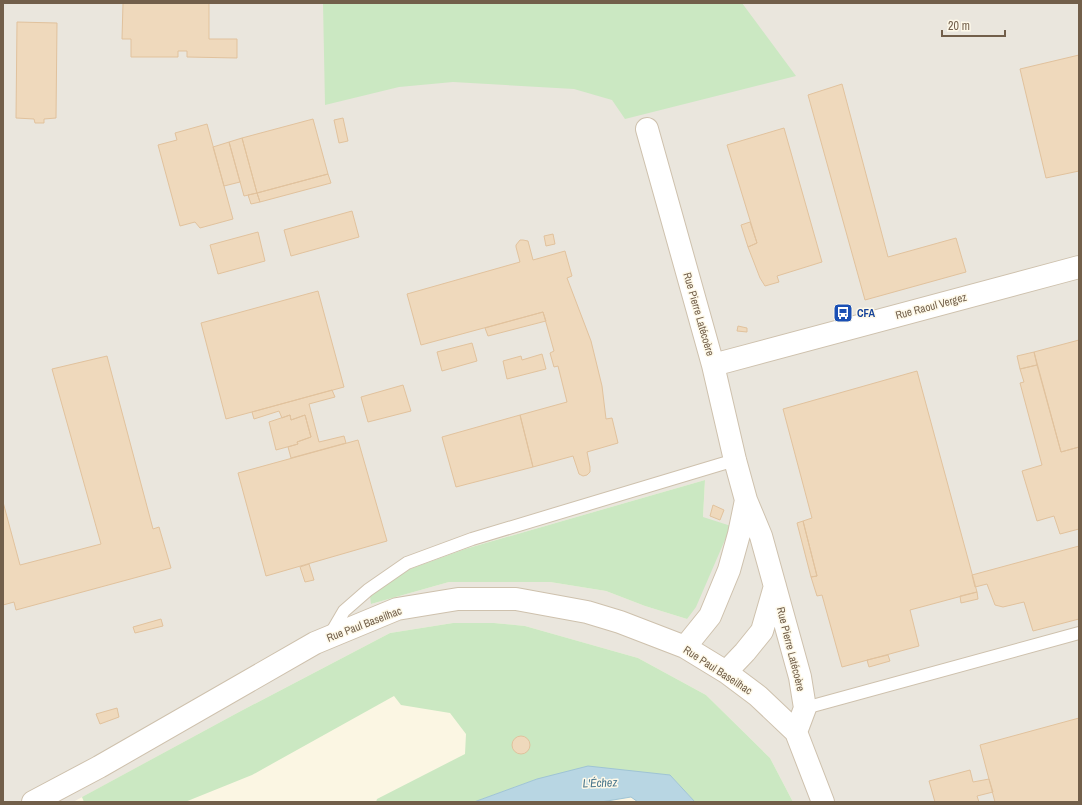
<svg xmlns="http://www.w3.org/2000/svg" width="1082" height="805" viewBox="0 0 1082 805" font-family="'Archivo Narrow',sans-serif">
<rect width="100%" height="100%" fill="#fbf6e3"/>
<!-- industrial -->
<path fill="#eae6dd" fill-rule="evenodd" d="M 3,3 L 1079,3 L 1079,802 L 793,802 L 770,758 L 706,695 L 638,658 L 525,626 L 494,623 L 453,623 L 390,633 L 239,712 L 73,802 L 3,802 ZM 705,480 L 703,517 L 687,619 L 645,606 L 606,591 L 550,582 L 449,582 L 371,604 L 410,569 L 465,549 Z"/>
<!-- green -->
<path fill="#cbe8c2" d="M 323,3 L 742,3 L 796,76 L 625,119 L 612,100 L 574,89 L 453,82 L 399,87 L 325,105 Z
M 705,480 L 703,517 L 731,526 L 696,607 L 687,619 L 645,606 L 606,591 L 550,582 L 449,582 L 371,604 L 370,596 L 381,587 L 410,569 L 465,549 Z
M 453,623 L 494,623 L 525,626 L 638,658 L 706,695 L 770,758 L 793,802 L 695,802 L 670,775 L 537,779 L 474,802 L 376,802 L 377,799 L 465,754 L 466,734 L 450,713 L 401,705 L 394,696 L 252,775 L 185,802 L 84,802 L 82,797 L 239,712 L 390,633 Z"/>
<!-- water -->
<path fill="#b8d6e3" stroke="#9fc4d5" d="M 588,766 L 670,775 L 695,802 L 638,802 L 631,797 L 601,802 L 474,802 L 537,779 Z"/>
<!-- building -->
<path fill="#efd9bc" stroke="#e1c29d" d="M 123,3 L 209,3 L 209,39 L 237,39 L 237,58 L 187,57 L 187,51 L 178,51 L 178,57 L 131,57 L 131,39 L 122,39 Z
M 17,22 L 57,23 L 56,118 L 44,119 L 44,123 L 35,123 L 34,119 L 16,118 Z
M 1079,55 L 1079,171 L 1046,178 L 1020,69 Z
M 842,84 L 888,257 L 956,238 L 966,272 L 865,300 L 808,95 Z
M 343,118 L 348,141 L 339,143 L 334,120 Z
M 313,119 L 328,174 L 257,193 L 242,138 Z
M 207,124 L 233,219 L 200,228 L 195,222 L 180,226 L 158,145 L 177,140 L 175,133 Z
M 784,128 L 822,262 L 777,276 L 779,282 L 765,286 L 760,278 L 748,247 L 757,243 L 727,145 Z
M 242,138 L 257,193 L 244,196 L 229,142 Z
M 229,142 L 240,182 L 224,186 L 213,147 Z
M 328,174 L 331,183 L 260,202 L 257,193 Z
M 257,193 L 260,202 L 251,204 L 248,195 Z
M 352,211 L 359,237 L 291,256 L 284,230 Z
M 750,222 L 757,243 L 748,247 L 741,225 Z
M 258,232 L 265,261 L 218,274 L 210,245 Z
M 553,234 L 555,244 L 546,246 L 544,236 Z
M 520,240 L 523,240 L 528,241 L 533,260 L 565,251 L 572,276 L 567,278 L 591,341 L 602,386 L 606,419 L 612,418 L 618,443 L 587,452 L 590,467 L 590,472 L 587,475 L 583,476 L 579,474 L 573,456 L 533,467 L 520,415 L 567,402 L 558,366 L 554,367 L 550,353 L 554,351 L 543,312 L 421,345 L 407,294 L 520,262 L 516,247 L 516,245 Z
M 318,291 L 344,387 L 226,419 L 201,323 Z
M 543,312 L 546,321 L 488,336 L 485,328 Z
M 738,326 L 747,328 L 747,332 L 737,331 Z
M 1079,340 L 1079,447 L 1061,452 L 1034,352 Z
M 472,343 L 477,361 L 442,371 L 437,352 Z
M 1034,352 L 1037,365 L 1020,369 L 1017,356 Z
M 542,354 L 546,369 L 507,379 L 503,361 L 521,356 L 522,360 Z
M 107,356 L 153,529 L 159,527 L 171,568 L 16,610 L 14,602 L 3,605 L 3,502 L 20,565 L 101,544 L 52,369 Z
M 1037,365 L 1061,452 L 1079,447 L 1079,529 L 1060,534 L 1054,516 L 1037,521 L 1022,471 L 1042,465 L 1020,383 L 1024,382 L 1020,369 Z
M 917,371 L 977,592 L 910,610 L 919,646 L 842,667 L 822,595 L 817,596 L 811,577 L 817,576 L 803,521 L 812,518 L 783,409 Z
M 403,385 L 411,411 L 368,422 L 361,397 Z
M 332,390 L 335,397 L 309,404 L 319,442 L 344,436 L 346,443 L 291,458 L 288,447 L 298,444 L 297,442 L 311,437 L 305,415 L 291,420 L 290,415 L 282,418 L 279,411 L 254,419 L 252,412 Z
M 290,415 L 291,420 L 305,415 L 311,437 L 297,442 L 298,444 L 276,450 L 269,422 Z
M 520,415 L 533,467 L 456,487 L 442,437 Z
M 358,440 L 387,541 L 266,576 L 238,473 Z
M 713,505 L 724,510 L 720,520 L 710,516 Z
M 803,521 L 817,576 L 811,577 L 797,523 Z
M 1079,546 L 1079,619 L 1033,631 L 1024,602 L 1003,607 L 995,605 L 987,584 L 975,587 L 972,575 Z
M 309,564 L 314,580 L 305,582 L 300,567 Z
M 977,592 L 978,599 L 961,603 L 960,596 Z
M 161,619 L 163,626 L 135,633 L 133,627 Z
M 888,655 L 890,661 L 869,667 L 867,660 Z
M 117,708 L 119,717 L 100,724 L 96,714 Z
M 1079,718 L 1079,802 L 995,802 L 980,745 Z
M512 745a9 9 0 1 1 18 0a9 9 0 1 1-18 0Z
M 970,770 L 973,782 L 989,779 L 993,792 L 977,796 L 979,802 L 935,802 L 929,781 Z"/>
<g fill="none" stroke-linecap="round" stroke-linejoin="round">
<defs>
<path id="service" d="M 330,635 L 344,611 L 368,590 L 407,563 L 472,539 L 735,460
M 805,708 L 1079,633"/>
<path id="minor" d="M 647,129 L 713,365 L 735,460 L 746,500 L 761,536 L 800,677 L 805,708 L 796,732 L 823,802
M 713,365 L 1079,267
M 685,647 L 710,616 L 729,570 L 739,534 L 746,500
M 726,672 L 745,652 L 762,631 L 775,586
M 33,802 L 99,767 L 315,643 L 397,609 L 458,599 L 516,599 L 587,612 L 620,622 L 685,647 L 726,672 L 758,696 L 796,732"/>
</defs>
<!-- service casing -->
<use href="#service" stroke="#cec1ad" stroke-width="14"/>
<!-- minor casing -->
<use href="#minor" stroke="#cec1ad" stroke-width="24"/>
<!-- service -->
<use href="#service" stroke="#fff" stroke-width="12"/>
<!-- minor -->
<use href="#minor" stroke="#fff" stroke-width="22"/>
</g>
<!-- icons -->
<defs>
<symbol id="bus-square" viewBox="-11 -11 22 22"><rect x="-9" y="-9" width="18" height="18" rx="4" fill="#1a4fb4" stroke="#fef9e9"/><path d="M-5-6H5V4H4V6H2V4H-2V6H-4V4H-5ZM-3.5-4V0h7V-4ZM-3.5 1.2v1.5H-2V1.2ZM2 1.2v1.5H3.5V1.2Z" fill="#fff"/></symbol>
</defs>
<g fill-rule="evenodd">
<use href="#bus-square" x="832" y="302" width="22" height="22"/>
</g>
<g text-anchor="middle" stroke-width="3" stroke-linejoin="round" paint-order="stroke">
<!-- street labels -->
<g font-size="11" fill="#725f4a" stroke="#fef9e9">
<text transform="translate(931 306) rotate(-15)" y="4">Rue Raoul Vergez</text>
<text transform="translate(699 314) rotate(74)" y="4">Rue Pierre Latécoère</text>
<text transform="translate(364 624) rotate(-21)" y="4">Rue Paul Baseilhac</text>
<text transform="translate(791 649) rotate(76)" y="4">Rue Pierre Latécoère</text>
<text transform="translate(718 670) rotate(33)" y="4">Rue Paul Baseilhac</text>
</g>
<!-- transit labels -->
<g font-size="11" font-weight="bold" fill="#164399" stroke="#fef9e9" text-anchor="start">
<text x="857" y="317">CFA</text>
</g>
<!-- water labels -->
<g font-size="12" font-style="italic" fill="#48758b" stroke="#fef9e9">
<text transform="translate(600 783) rotate(-2)" y="4">L'Échez</text>
</g>
</g>
<!-- border -->
<rect width="1082" height="805" fill="none" stroke="#725f4a" stroke-width="8"/>
<!-- scale -->
<path d="M942 30v6h63v-6" fill="none" stroke="#725f4a" stroke-width="2"/>
<text x="948" y="30" font-size="12" fill="#725f4a" stroke="#fef9e9" stroke-width="3" paint-order="stroke">20 m</text>
</svg>
